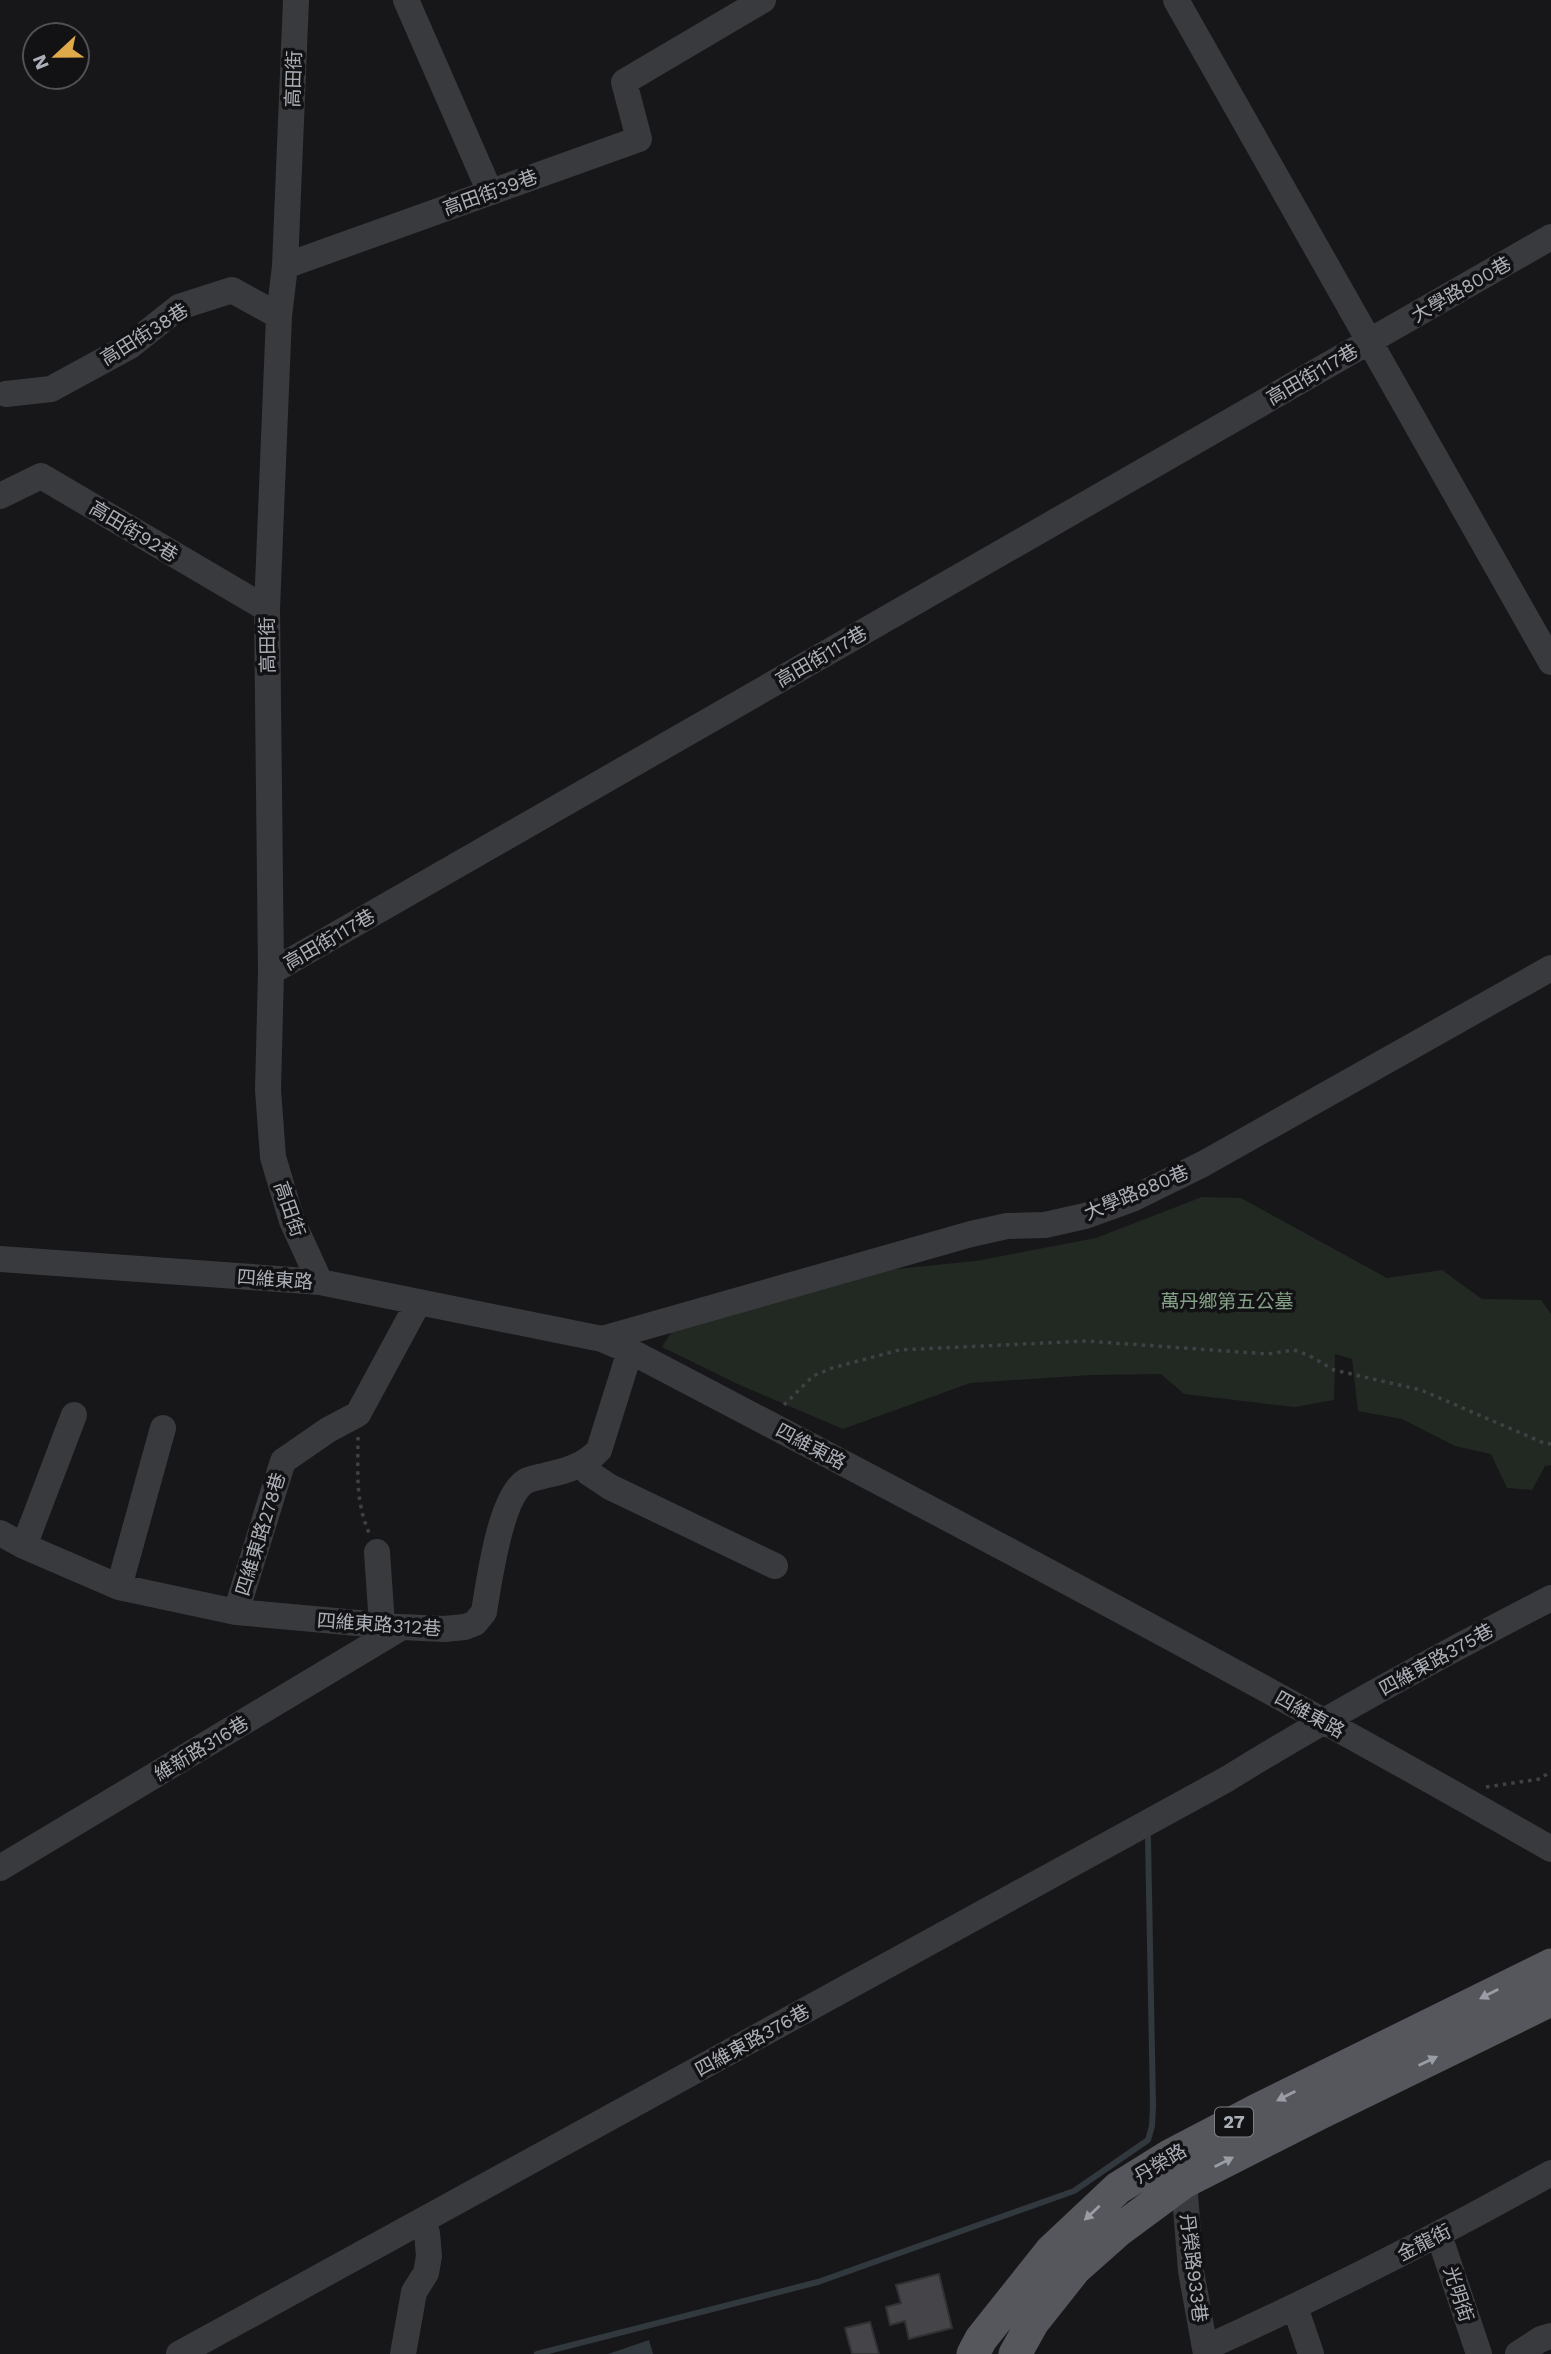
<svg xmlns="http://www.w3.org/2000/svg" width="1551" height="2354" viewBox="0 0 1551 2354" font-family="'Work Sans','Noto Sans TC',sans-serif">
<rect width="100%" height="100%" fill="#171719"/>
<!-- green -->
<path fill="#222923" d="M 1202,1197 L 1241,1198 L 1387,1278 L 1442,1270 L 1482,1299 L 1541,1300 L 1551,1314 L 1551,1465 L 1545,1466 L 1532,1490 L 1507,1488 L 1491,1454 L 1455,1446 L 1402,1419 L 1358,1411 L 1352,1359 L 1335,1354 L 1334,1400 L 1294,1407 L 1184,1394 L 1161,1374 L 1091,1375 L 970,1383 L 843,1429 L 742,1386 L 662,1347 L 674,1328 L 857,1273 L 976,1261 L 1096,1238 Z"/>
<!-- water -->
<path fill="#31383e" d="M 649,2340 L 653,2354 L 608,2354 Z"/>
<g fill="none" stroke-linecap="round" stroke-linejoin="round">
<!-- stream -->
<path stroke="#31383e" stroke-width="6" d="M 537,2354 L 818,2282 L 1074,2191 L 1148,2140 L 1152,2126 L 1153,2106 L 1148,1838"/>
</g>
<!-- building -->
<path fill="#454549" stroke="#323235" stroke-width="2" d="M 939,2274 L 952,2328 L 909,2339 L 905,2321 L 890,2325 L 886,2307 L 901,2303 L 896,2285 Z
M 870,2322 L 879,2354 L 852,2354 L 845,2328 Z"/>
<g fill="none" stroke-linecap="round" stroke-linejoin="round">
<!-- path -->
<path stroke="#3f4145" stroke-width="3.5" stroke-dasharray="3.5 5" stroke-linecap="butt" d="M 784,1405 L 813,1376 L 832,1368 L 899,1350 L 1086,1341 L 1268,1354 L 1294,1350 L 1308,1355 L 1334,1370 L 1421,1390 L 1544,1443 L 1551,1444
M 358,1437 C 358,1474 355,1499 369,1533
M 1486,1787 L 1540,1779 L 1551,1771"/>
<!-- minor -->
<path stroke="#393a3e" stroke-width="26" d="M 296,0 L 285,266 L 279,316 L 267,609 L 271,972 L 268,1090 L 273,1157 L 292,1221 L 320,1282
M 406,0 L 490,192
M 1176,0 L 1551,662
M 285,266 L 639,139 L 624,82 L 763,0
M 6,394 L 51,389 L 130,346 L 179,307 L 232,290 L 279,316
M 0,496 L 41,476 L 267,609
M 271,972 L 1551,237
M 0,1259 L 320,1282 L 602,1339 L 630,1351 C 939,1513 1248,1675 1551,1849
M 602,1339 L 971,1234 L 1007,1226 L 1045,1225 L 1085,1216 L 1132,1199 L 1203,1164 L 1551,968
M 581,1464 L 589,1473 L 610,1487 L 775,1566
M 0,1533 L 24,1546 L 119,1587 L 236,1612 L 402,1627 L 444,1629 L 465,1627 L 475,1623 L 484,1612 C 489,1582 500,1496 526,1481 C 532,1478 541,1477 547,1475 C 567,1471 585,1465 599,1450 L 630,1351
M 24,1546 L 74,1415
M 377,1552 L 382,1625
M 119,1587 L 163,1428
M 236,1612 L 283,1461 L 328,1430 L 358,1414 L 418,1303
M 0,1868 L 402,1627
M 1184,2182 L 1191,2271 L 1206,2354
M 1439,2235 L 1479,2354
M 1295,2307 L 1311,2354
M 1205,2348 C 1323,2295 1438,2236 1551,2173
M 179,2354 L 1227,1779 C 1332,1714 1441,1655 1551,1598
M 403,2354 L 414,2292 L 426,2273 L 429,2256 L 427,2233 L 421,2222
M 1518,2354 L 1541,2339 L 1551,2336"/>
<!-- major -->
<path stroke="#55575c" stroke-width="33" d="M 973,2354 L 981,2339 L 1051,2251 L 1118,2188 L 1171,2155 L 1255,2111 L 1551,1965
M 1015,2354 L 1033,2322 L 1075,2269 L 1119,2230 L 1184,2182 L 1320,2113 L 1551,2000"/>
</g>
<!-- one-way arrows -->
<defs><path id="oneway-solid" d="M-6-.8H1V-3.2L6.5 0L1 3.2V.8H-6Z" transform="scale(1.75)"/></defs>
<g fill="#9a9da5">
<use href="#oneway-solid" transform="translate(1489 1994) rotate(153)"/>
<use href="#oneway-solid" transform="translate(1428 2061) rotate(-26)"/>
<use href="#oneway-solid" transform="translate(1286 2096) rotate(153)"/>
<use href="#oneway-solid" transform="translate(1224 2162) rotate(-27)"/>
<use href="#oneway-solid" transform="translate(1092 2213) rotate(137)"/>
</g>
<g text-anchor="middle" stroke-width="7" stroke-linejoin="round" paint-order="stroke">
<!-- shield labels -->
<rect fill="#121214" stroke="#7d8086" stroke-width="2" x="1215" y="2107.5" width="38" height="29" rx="5"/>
<g font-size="18" font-weight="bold" fill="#abafb7">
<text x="1234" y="2128">27</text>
</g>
<!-- street labels -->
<g font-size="19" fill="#abafb7" stroke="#121214">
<text transform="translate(293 79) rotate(-88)" y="7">高田街</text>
<text transform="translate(490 192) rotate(-20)" y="7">高田街39巷</text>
<text transform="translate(1461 289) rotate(-30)" y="7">大學路800巷</text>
<text transform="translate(144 334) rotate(-32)" y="7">高田街38巷</text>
<text transform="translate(1312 374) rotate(-30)" y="7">高田街117巷</text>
<text transform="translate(134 531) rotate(31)" y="7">高田街92巷</text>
<text transform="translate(267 645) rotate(-91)" y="7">高田街</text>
<text transform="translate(821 656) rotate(-30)" y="7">高田街117巷</text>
<text transform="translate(329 939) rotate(-30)" y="7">高田街117巷</text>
<text transform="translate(1136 1192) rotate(-23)" y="7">大學路880巷</text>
<text transform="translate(290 1209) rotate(71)" y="7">高田街</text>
<text transform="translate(275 1279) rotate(4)" y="7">四維東路</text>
<text transform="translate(811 1446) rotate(28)" y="7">四維東路</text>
<text transform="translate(260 1534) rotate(-73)" y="7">四維東路278巷</text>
<text transform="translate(379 1624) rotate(4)" y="7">四維東路312巷</text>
<text transform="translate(1436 1659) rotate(-29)" y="7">四維東路375巷</text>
<text transform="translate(1310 1714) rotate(29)" y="7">四維東路</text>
<text transform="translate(201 1748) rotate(-31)" y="7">維新路316巷</text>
<text transform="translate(752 2040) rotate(-29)" y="7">四維東路376巷</text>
<text transform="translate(1160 2163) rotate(-31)" y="7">丹榮路</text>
<text transform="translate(1424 2242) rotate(-27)" y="7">金龍街</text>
<text transform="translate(1194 2268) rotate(83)" y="7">丹榮路933巷</text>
<text transform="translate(1459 2294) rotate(72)" y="7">光明街</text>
</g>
<!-- park labels -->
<g font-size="19" fill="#84a086" stroke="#121214">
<text x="1227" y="1308">萬丹鄉第五公墓</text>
</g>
</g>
<!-- north arrow -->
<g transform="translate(56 56) rotate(248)"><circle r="33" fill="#121214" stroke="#4f5155" stroke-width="2"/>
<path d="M0-5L12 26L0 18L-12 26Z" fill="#dfab4a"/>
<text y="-10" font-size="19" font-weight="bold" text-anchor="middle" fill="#abafb7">N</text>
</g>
</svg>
